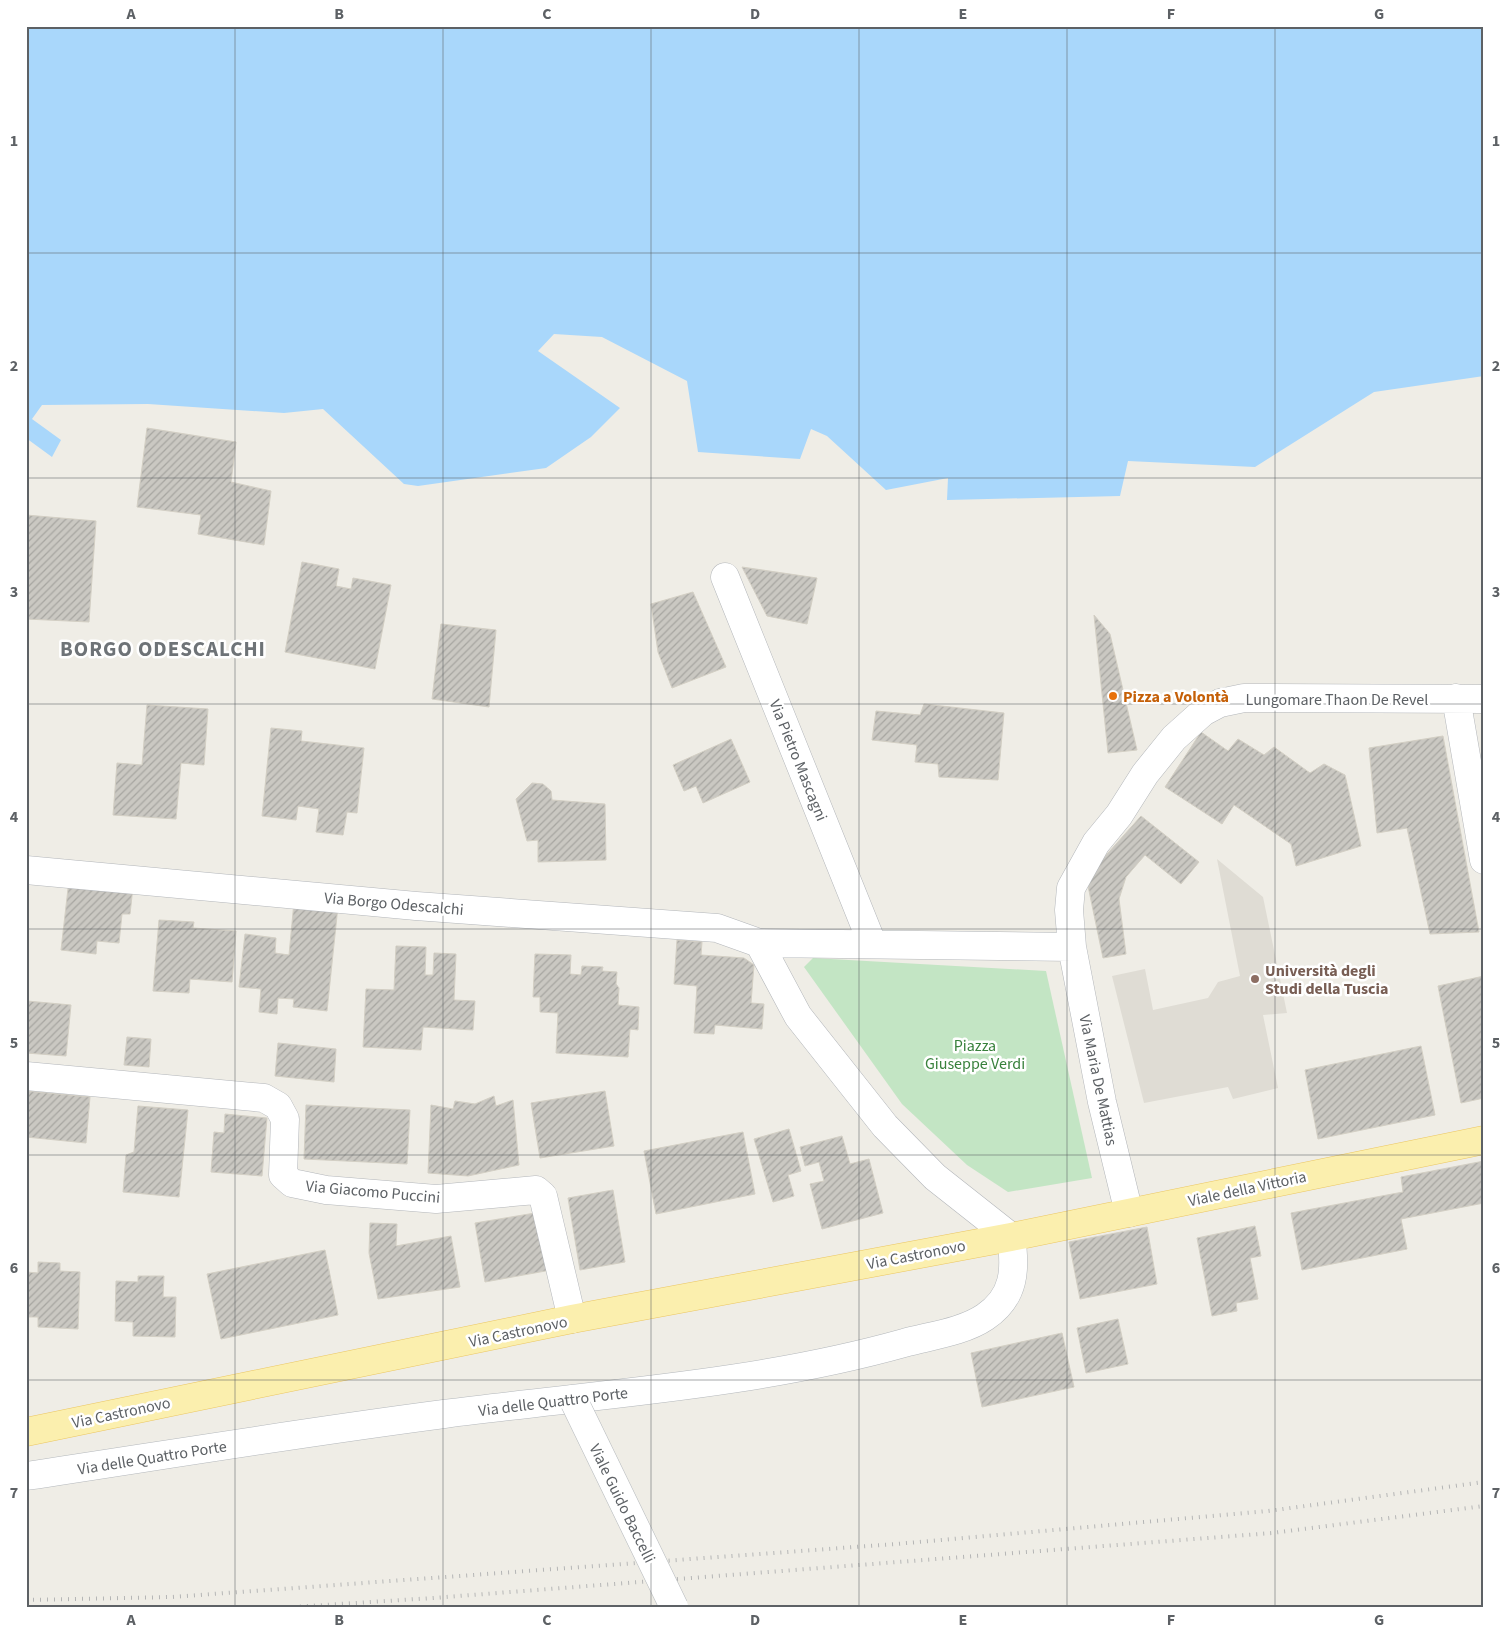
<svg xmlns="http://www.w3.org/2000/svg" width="1510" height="1633" viewBox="0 0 1510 1633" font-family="'Source Sans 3',sans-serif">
<defs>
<pattern id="building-hatch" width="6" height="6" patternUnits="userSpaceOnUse" patternTransform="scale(1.25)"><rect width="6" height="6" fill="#cac8c2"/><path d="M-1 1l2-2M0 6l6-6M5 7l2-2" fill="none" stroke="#a7a6a1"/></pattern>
</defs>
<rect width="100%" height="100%" fill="#efede6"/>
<!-- education -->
<path fill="#dfdcd4" d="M 1217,859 L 1263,897 L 1287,1013 L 1263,1015 L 1278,1088 L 1233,1099 L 1228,1087 L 1144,1103 L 1112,976 L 1145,969 L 1153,1010 L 1208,998 L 1218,982 L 1240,976 Z"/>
<!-- park -->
<path fill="#c3e5c4" d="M 813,958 L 1046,971 L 1092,1178 L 1008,1192 L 967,1165 L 902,1104 L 804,967 Z"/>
<!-- water -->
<path fill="#a9d7fb" d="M 26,26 L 1484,26 L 1484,376 L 1374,392 L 1255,467 L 1128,461 L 1120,496 L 947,500 L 948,478 L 886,490 L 827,436 L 811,429 L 800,459 L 698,452 L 687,381 L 602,337 L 554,334 L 538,351 L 620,408 L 591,437 L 546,468 L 418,486 L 404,484 L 323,409 L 284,413 L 148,404 L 42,405 L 32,419 L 61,440 L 52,457 L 26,438 Z"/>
<!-- building -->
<path fill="url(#building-hatch)" stroke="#d3cfc4" d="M 147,428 L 236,442 L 231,482 L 271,491 L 264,545 L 198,534 L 201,515 L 137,507 Z
M 26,515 L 96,521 L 89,622 L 26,619 Z
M 302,562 L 339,569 L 336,586 L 351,589 L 353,578 L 391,585 L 375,669 L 285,652 Z
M 742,567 L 817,578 L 807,624 L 767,616 Z
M 693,592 L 726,667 L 672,688 L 658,652 L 651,604 Z
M 1094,615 L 1110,634 L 1137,750 L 1108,753 Z
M 441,624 L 496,630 L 489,707 L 432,699 Z
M 924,704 L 1004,713 L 998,780 L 939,777 L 938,764 L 915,762 L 917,745 L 872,740 L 876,711 L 920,715 Z
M 147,705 L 208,709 L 204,765 L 181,763 L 176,819 L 113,815 L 117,763 L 142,765 Z
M 271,728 L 302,731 L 301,741 L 364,748 L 357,813 L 347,812 L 343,835 L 316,832 L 319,809 L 298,806 L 296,820 L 262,816 Z
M 1201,732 L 1228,751 L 1238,739 L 1264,755 L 1274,747 L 1310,773 L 1324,764 L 1345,775 L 1361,846 L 1296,866 L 1291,844 L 1234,805 L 1222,824 L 1165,787 Z
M 1443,736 L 1479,932 L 1430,934 L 1407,828 L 1377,833 L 1369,748 Z
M 731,739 L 750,782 L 703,803 L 696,786 L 684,791 L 673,765 Z
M 532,783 L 543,784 L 551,791 L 552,800 L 605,804 L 606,860 L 538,862 L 538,840 L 527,841 L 516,799 Z
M 1141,816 L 1199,862 L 1181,884 L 1145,855 L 1126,877 L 1119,899 L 1126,954 L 1103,958 L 1088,886 L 1100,862 Z
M 69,880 L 133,887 L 130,914 L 122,914 L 119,943 L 97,941 L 96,954 L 61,950 Z
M 294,902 L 338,906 L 327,1011 L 293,1007 L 294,999 L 278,998 L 277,1014 L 259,1012 L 261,989 L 239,987 L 245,934 L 276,938 L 275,953 L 289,955 Z
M 159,920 L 194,922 L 193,928 L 236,931 L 232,982 L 190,979 L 189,993 L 153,991 Z
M 677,940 L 702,942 L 701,955 L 744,958 L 754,965 L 751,1003 L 764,1004 L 762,1029 L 715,1025 L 714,1034 L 694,1033 L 697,986 L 674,984 Z
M 396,946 L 426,947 L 425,975 L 433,975 L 434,953 L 456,954 L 454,1000 L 475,1001 L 473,1030 L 423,1027 L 421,1050 L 363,1047 L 366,989 L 394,990 Z
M 535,954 L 571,955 L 570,974 L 581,975 L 582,966 L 603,967 L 602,971 L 617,972 L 616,984 L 619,988 L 618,1005 L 639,1007 L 638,1030 L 630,1029 L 628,1057 L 556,1053 L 558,1013 L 540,1012 L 540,997 L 533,997 Z
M 1484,976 L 1484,1098 L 1461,1103 L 1438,986 Z
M 26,998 L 27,1001 L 71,1005 L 66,1056 L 26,1053 Z
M 127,1037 L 151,1039 L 149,1067 L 124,1065 Z
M 278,1043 L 336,1049 L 334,1082 L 275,1076 Z
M 1421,1046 L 1435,1115 L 1318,1139 L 1305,1070 Z
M 26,1091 L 90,1097 L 86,1143 L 26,1137 Z
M 605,1091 L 614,1146 L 540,1158 L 531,1103 Z
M 494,1096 L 496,1106 L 513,1100 L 519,1165 L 468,1176 L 428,1173 L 431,1105 L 453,1109 L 455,1101 L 475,1104 Z
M 306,1105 L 410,1110 L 407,1164 L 304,1159 Z
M 138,1106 L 188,1110 L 179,1197 L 123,1192 L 126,1155 L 134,1152 Z
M 225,1114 L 267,1118 L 262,1176 L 211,1172 L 214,1132 L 224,1133 Z
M 789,1129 L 801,1171 L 788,1175 L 794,1196 L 773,1202 L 754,1139 Z
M 743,1132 L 755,1194 L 656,1214 L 644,1151 Z
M 842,1136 L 850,1164 L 869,1159 L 883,1213 L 822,1229 L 810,1184 L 824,1181 L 819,1162 L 805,1166 L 800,1147 Z
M 1484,1161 L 1484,1203 L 1401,1219 L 1407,1249 L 1302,1270 L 1291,1213 L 1403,1192 L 1401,1177 Z
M 613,1190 L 625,1262 L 580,1270 L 568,1198 Z
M 541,1212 L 551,1270 L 485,1282 L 475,1223 Z
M 370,1223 L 397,1224 L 396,1246 L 451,1236 L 460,1287 L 378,1299 L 369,1253 Z
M 1255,1226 L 1261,1256 L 1250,1258 L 1258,1299 L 1236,1303 L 1237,1311 L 1212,1316 L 1197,1238 Z
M 1147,1227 L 1157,1284 L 1080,1299 L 1069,1242 Z
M 325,1250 L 338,1315 L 221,1339 L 207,1274 Z
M 38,1262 L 60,1263 L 60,1271 L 80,1272 L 78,1329 L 38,1327 L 38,1317 L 26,1317 L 26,1272 L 38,1273 Z
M 138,1276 L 164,1276 L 163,1297 L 176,1297 L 175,1337 L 133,1336 L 133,1322 L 115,1321 L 116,1281 L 138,1282 Z
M 1118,1319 L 1128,1364 L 1086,1373 L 1077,1328 Z
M 1062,1333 L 1074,1387 L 982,1407 L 971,1353 Z"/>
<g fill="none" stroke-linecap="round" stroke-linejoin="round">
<defs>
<path id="street" d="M 725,577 L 872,943
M 1456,698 L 1484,860
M 26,870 L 416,906 L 717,928 L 759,943
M 26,1076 L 264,1098 L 278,1106 L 285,1119 L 283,1175 L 292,1183 L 326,1190 L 436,1199 L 536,1190 L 543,1196 L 572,1319
M 1129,1213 L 1102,1102 L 1072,947 L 1069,910 L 1071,888 L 1096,843 L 1119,815 L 1145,774 L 1174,738 L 1203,712 L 1220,703 L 1244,698 L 1484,699
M 1011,1237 L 935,1177 L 885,1126 L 798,1016 L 759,943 L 1072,947"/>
<path id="secondary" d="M 26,1476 C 165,1455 305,1432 444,1414 C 598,1394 754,1385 904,1343 C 929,1336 963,1332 985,1317 C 1015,1297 1016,1269 1011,1237"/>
<path id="primary" d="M 26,1432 L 572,1319 L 1011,1237 L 1484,1140"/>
</defs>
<!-- street casing -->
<use href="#street" stroke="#b3b6ba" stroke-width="29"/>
<!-- secondary casing -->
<use href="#secondary" stroke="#b4b8bc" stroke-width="29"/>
<!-- primary casing -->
<use href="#primary" stroke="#ebc662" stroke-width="29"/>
<!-- street -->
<use href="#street" stroke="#fff" stroke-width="28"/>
<!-- secondary -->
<use href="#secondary" stroke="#fff" stroke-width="28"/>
<!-- primary -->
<use href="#primary" stroke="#fbefae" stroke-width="28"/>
<!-- rail -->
<path stroke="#b4b5b5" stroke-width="4" stroke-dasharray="1 6" stroke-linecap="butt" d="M 26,1600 L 172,1597 L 896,1544 L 1268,1511 L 1484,1482
M 293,1607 L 433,1598 L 1272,1533 L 1484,1506"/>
<defs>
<path id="secondary-bridge" d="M 573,1399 L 674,1607"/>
</defs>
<!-- secondary-bridge casing -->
<use href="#secondary-bridge" stroke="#b4b8bc" stroke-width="29" stroke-linecap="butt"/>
<!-- secondary-bridge -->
<use href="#secondary-bridge" stroke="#fff" stroke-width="28"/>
</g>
<!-- grid -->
<path fill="none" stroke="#5d6165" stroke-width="1" stroke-opacity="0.55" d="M 235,26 L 235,1607M 443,26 L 443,1607M 651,26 L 651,1607M 859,26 L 859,1607M 1067,26 L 1067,1607M 1275,26 L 1275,1607M 26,253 L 1484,253M 26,478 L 1484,478M 26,704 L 1484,704M 26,929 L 1484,929M 26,1155 L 1484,1155M 26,1380 L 1484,1380"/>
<!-- markers -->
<circle fill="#e8710a" stroke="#fff" stroke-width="2" cx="1113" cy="696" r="5"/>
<circle fill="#8d6e63" stroke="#fff" stroke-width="2" cx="1255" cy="979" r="5"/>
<g text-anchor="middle" stroke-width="5" stroke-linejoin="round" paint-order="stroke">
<!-- food labels -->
<g font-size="16" font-weight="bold" fill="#c56008" stroke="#fff" text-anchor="start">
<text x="1123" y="702">Pizza a Volontà</text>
</g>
<!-- street labels -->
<g font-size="16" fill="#5d6165" stroke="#fff">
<text x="1337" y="705">Lungomare Thaon De Revel</text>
<text transform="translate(799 760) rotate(68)" y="6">Via Pietro Mascagni</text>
<text transform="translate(394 903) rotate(5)" y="6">Via Borgo Odescalchi</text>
<text transform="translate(1099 1080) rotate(78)" y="6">Via Maria De Mattias</text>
<text transform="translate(1247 1188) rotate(-12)" y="6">Viale della Vittoria</text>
<text transform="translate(373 1191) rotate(5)" y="6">Via Giacomo Puccini</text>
<text transform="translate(916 1254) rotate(-11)" y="6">Via Castronovo</text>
<text transform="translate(518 1331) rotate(-12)" y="6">Via Castronovo</text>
<text transform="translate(553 1401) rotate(-7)" y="6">Via delle Quattro Porte</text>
<text transform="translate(121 1412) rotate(-12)" y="6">Via Castronovo</text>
<text transform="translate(152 1457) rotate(-9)" y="6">Via delle Quattro Porte</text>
<text transform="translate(623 1503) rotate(64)" y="6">Viale Guido Baccelli</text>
</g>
<!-- education labels -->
<g font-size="16" font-weight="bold" fill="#785e54" stroke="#fff" text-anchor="start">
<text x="1265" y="976">Università degli<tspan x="1265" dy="18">Studi della Tuscia</tspan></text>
</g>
<!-- park labels -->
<g font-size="16" fill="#38813c" stroke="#fff">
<text x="975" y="1051">Piazza<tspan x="975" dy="18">Giuseppe Verdi</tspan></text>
</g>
<!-- district labels -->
<g font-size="21" font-weight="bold" letter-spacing="1" fill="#6e7377" stroke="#fff">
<text x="163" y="656">BORGO ODESCALCHI</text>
</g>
</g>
<!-- border -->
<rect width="1510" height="1633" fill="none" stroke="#ffffff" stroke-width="55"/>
<rect x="28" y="28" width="1454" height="1578" fill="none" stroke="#5d6165" stroke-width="2"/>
<g font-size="16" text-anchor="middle" font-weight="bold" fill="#5d6165">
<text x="131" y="19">A</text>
<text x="339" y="19">B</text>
<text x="547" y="19">C</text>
<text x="755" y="19">D</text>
<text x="963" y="19">E</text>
<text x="1171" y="19">F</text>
<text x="1379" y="19">G</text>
<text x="14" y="146">1</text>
<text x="1496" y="146">1</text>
<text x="14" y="371">2</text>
<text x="1496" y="371">2</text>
<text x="14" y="597">3</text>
<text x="1496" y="597">3</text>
<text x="14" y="822">4</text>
<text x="1496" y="822">4</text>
<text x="14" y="1048">5</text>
<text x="1496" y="1048">5</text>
<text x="14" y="1273">6</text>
<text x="1496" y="1273">6</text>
<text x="14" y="1498">7</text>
<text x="1496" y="1498">7</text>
<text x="131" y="1625">A</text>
<text x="339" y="1625">B</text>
<text x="547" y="1625">C</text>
<text x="755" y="1625">D</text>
<text x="963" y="1625">E</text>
<text x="1171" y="1625">F</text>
<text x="1379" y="1625">G</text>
</g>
</svg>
